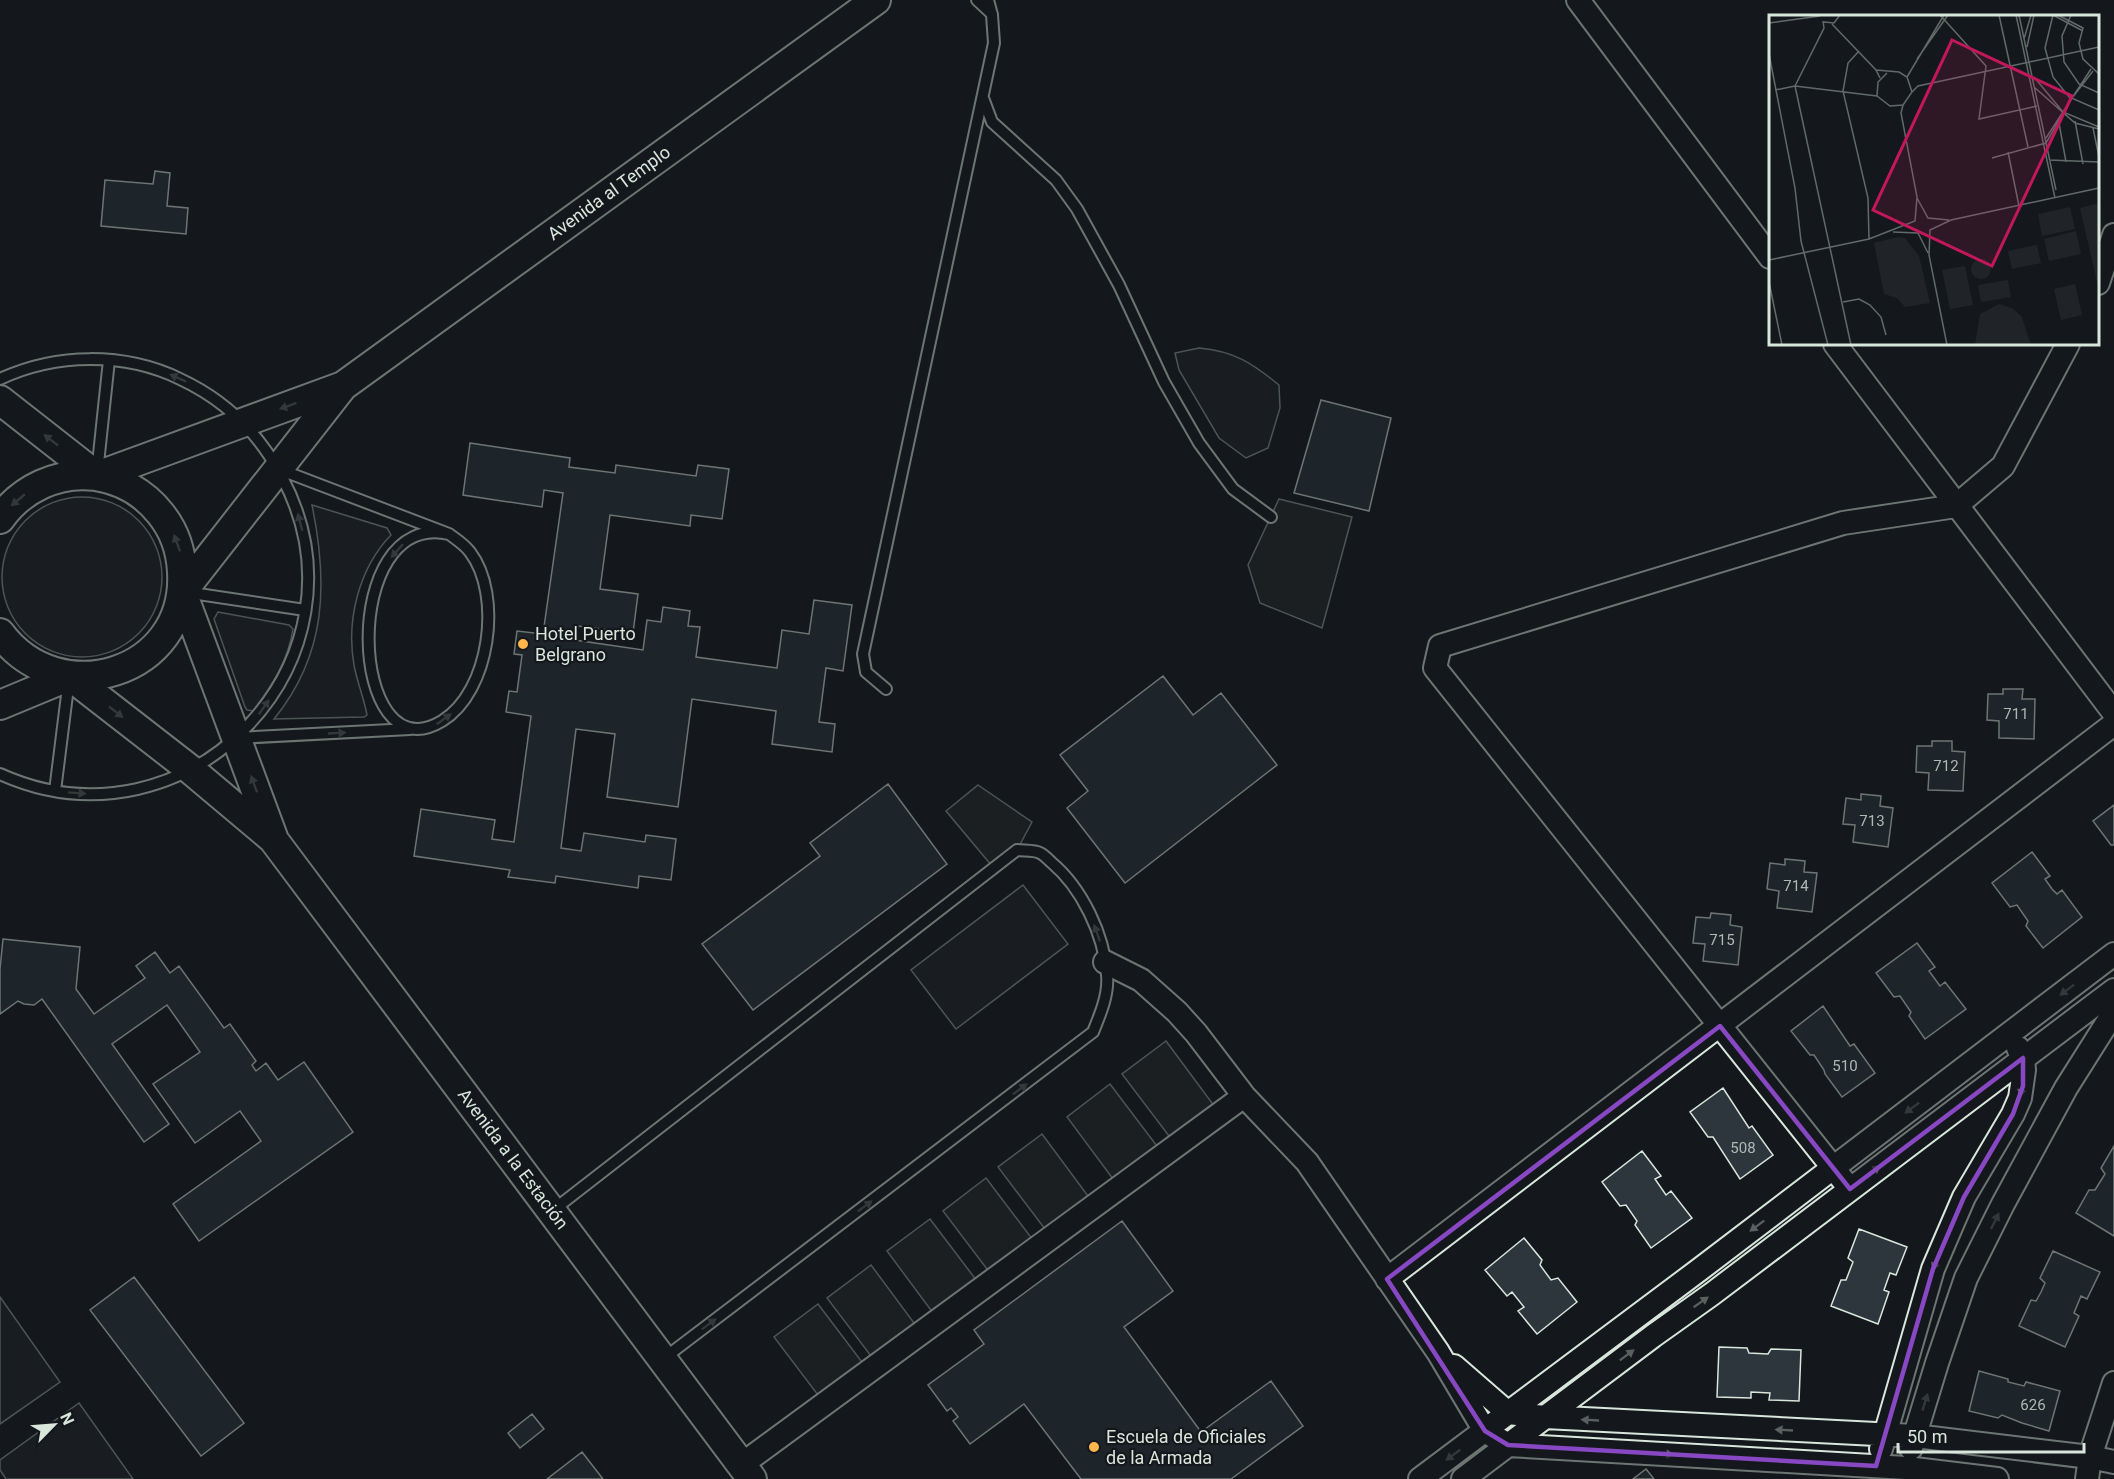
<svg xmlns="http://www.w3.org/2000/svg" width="2114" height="1479" viewBox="0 0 2114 1479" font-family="Roboto,sans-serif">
<rect width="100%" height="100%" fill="#14181c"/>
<!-- green -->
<path fill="#202428" stroke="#939e99" stroke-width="1.5" d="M 1199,348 C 1234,351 1252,363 1279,385 L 1280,408 L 1268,448 L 1246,458 L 1219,438 L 1179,370 L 1175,353 Z
M2 577a80 80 0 1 1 160 0a80 80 0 1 1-160 0Z
M 312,505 L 387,528 L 391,535 C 359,568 346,620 354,665 C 357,682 364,698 367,715 L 364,717 L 274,719 C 327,654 328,583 312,505 Z
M 218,612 L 289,625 L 293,629 C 288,661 272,686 253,711 L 247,710 L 245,707 L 214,619 Z
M 1023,885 L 1068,944 L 956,1029 L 911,970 Z
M 0,1297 L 60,1382 L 0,1424 Z
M 79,1403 L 133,1479 L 6,1479 L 0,1470 L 0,1460 Z"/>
<!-- parking -->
<path fill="#24282b" stroke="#939e99" stroke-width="1.5" d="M 1279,499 L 1352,517 L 1322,628 L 1260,603 L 1248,565 Z
M 978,785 L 1032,822 L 1017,850 L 992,866 L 946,811 Z
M 1166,1041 L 1215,1107 L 1172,1140 L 1122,1074 Z
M 1110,1084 L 1160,1150 L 1116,1183 L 1067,1117 Z
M 1042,1134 L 1091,1200 L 1048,1233 L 998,1167 Z
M 986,1178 L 1036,1244 L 993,1277 L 943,1211 Z
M 930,1219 L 980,1285 L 936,1317 L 887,1251 Z
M 871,1265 L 920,1331 L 877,1364 L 827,1298 Z
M 818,1304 L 868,1370 L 824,1403 L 774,1337 Z"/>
<!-- building -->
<path fill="#2c363c" stroke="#d8e6dc" stroke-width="1.5" d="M 155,171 L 170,173 L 167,206 L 188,208 L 186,234 L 101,226 L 105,180 L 153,184 Z
M 1321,400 L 1391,418 L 1369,511 L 1294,493 Z
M 470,443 L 570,458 L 569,467 L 615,473 L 616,465 L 696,476 L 698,465 L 729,469 L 722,519 L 691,515 L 690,526 L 610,515 L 600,589 L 638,594 L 633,633 L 578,626 L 575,640 L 643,650 L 647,620 L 661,622 L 663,607 L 690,611 L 688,626 L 700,627 L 696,657 L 777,668 L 782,630 L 809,634 L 814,600 L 852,605 L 843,671 L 826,668 L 819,722 L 835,724 L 832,752 L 772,744 L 776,711 L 692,699 L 678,807 L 607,797 L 615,734 L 576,729 L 561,848 L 581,851 L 584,833 L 645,842 L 646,835 L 676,839 L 671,880 L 639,876 L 638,888 L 556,876 L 555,883 L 508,877 L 510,870 L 414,856 L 421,809 L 495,820 L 492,839 L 514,842 L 531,716 L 506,712 L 509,691 L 517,692 L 522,655 L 514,654 L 517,631 L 543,634 L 563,493 L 544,490 L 542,507 L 463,495 Z
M 1163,676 L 1193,715 L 1221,693 L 1277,765 L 1125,883 L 1067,808 L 1088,791 L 1060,755 Z
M 2003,689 L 2023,689 L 2022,699 L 2035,699 L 2034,739 L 1999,738 L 1999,721 L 1987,720 L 1988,694 L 2003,694 Z
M 1932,741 L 1952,741 L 1952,751 L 1965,752 L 1963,791 L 1928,790 L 1929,773 L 1916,772 L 1917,746 L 1932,746 Z
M 888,784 L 947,864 L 753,1010 L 702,944 L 820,856 L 810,843 Z
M 1861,794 L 1881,796 L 1880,806 L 1893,808 L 1888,847 L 1853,842 L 1855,825 L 1843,824 L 1846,798 L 1861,800 Z
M 2114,805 L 2114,845 L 2111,845 L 2093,821 Z
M 2032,852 L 2050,876 L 2045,879 L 2052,889 L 2057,894 L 2062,890 L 2082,917 L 2043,948 L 2026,926 L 2028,921 L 2017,905 L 2010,907 L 1992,883 Z
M 1785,859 L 1805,861 L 1804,872 L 1817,873 L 1812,912 L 1777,908 L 1779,891 L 1767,889 L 1770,863 L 1785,865 Z
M 1711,913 L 1731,915 L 1730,925 L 1742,927 L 1738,965 L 1703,961 L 1705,944 L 1693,943 L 1696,917 L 1710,918 Z
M 3,939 L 80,947 L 76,989 L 94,1014 L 145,978 L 136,966 L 155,952 L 170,973 L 179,966 L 224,1028 L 230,1024 L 256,1061 L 252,1065 L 256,1071 L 266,1063 L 278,1080 L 304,1062 L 353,1132 L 199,1241 L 173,1204 L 261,1141 L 240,1111 L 195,1143 L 153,1084 L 200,1052 L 167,1005 L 112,1044 L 169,1124 L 144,1142 L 42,999 L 34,1005 L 24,1004 L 18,1001 L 0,1014 L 0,969 Z
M 1917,943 L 1935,967 L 1929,971 L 1940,986 L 1945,982 L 1966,1009 L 1925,1039 L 1909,1016 L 1911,1012 L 1900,996 L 1894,997 L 1876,973 Z
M 1823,1006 L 1850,1046 L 1854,1044 L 1875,1073 L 1842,1097 L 1825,1074 L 1824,1070 L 1814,1055 L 1810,1055 L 1791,1031 Z
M 1723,1088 L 1749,1128 L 1752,1126 L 1773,1155 L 1740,1179 L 1713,1137 L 1708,1137 L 1690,1112 Z
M 2114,1146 L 2114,1236 L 2076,1213 L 2089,1190 L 2095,1190 L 2105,1174 L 2101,1168 Z
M 1642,1151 L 1661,1176 L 1655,1179 L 1666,1195 L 1671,1191 L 1692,1218 L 1651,1248 L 1635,1225 L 1637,1221 L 1626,1205 L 1620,1206 L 1602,1182 Z
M 1122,1221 L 1173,1291 L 1124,1327 L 1201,1432 L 1271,1381 L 1303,1426 L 1231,1479 L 1081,1479 L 1024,1404 L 970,1444 L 953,1421 L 958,1417 L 951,1408 L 947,1411 L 928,1385 L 984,1344 L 974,1330 Z
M 1859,1229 L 1907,1247 L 1896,1275 L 1890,1273 L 1884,1290 L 1889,1292 L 1878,1324 L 1831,1306 L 1841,1280 L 1846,1280 L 1853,1262 L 1848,1258 Z
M 1524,1238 L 1542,1260 L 1540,1265 L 1551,1280 L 1558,1278 L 1577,1302 L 1537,1334 L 1518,1311 L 1524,1307 L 1512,1292 L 1507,1296 L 1485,1270 Z
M 2053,1251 L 2100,1272 L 2087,1299 L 2081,1296 L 2074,1313 L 2079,1316 L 2065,1347 L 2019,1326 L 2031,1300 L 2036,1301 L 2041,1292 L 2045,1283 L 2040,1278 Z
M 134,1277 L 244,1423 L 201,1456 L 90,1310 Z
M 1719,1347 L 1747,1348 L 1749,1353 L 1768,1354 L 1771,1349 L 1801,1350 L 1799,1401 L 1769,1400 L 1770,1393 L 1751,1392 L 1751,1398 L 1717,1397 Z
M 1979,1371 L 2008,1379 L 2008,1382 L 2024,1386 L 2026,1382 L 2060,1391 L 2049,1431 L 2022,1423 L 2002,1415 L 1998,1418 L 1969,1411 Z
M 532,1414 L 544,1429 L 520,1448 L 508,1433 Z
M 582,1452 L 603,1479 L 547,1479 Z
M 1646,1469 L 1654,1479 L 1633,1479 Z"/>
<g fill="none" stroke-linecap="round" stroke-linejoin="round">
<defs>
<path id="service" d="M 977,0 L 992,14
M 983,98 L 992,122 L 1056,180 L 1077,209 L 1119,285 L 1164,382 L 1199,443 L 1233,489 L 1271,517
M 0,379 C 56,353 124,352 180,379 C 225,400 259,433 282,477 C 379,659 188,859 0,774
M 281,470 L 449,534 C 457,540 464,544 470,552 C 503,595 490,692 442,721 C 348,778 338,509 449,534
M 97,473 L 109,360
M 185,592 L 305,610
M 886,689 L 866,672 L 863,654 L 994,43 L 992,15 L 988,0
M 237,738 L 410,729
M 55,791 L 69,679
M 552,1211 L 1017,850 C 1024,851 1034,850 1040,853 C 1044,855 1048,859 1051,862 C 1082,888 1104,934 1107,975 C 1109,994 1100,1015 1093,1032 L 663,1359"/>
<path id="minor" d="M 1578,0 L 1770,257
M 2098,283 L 2114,235
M 1835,344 L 2114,713
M 1105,962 L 1141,980 L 1177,1012 L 1196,1033 L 1244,1096 L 1307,1162 L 1438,1352 L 1485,1431 L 1508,1445 L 1906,1468 L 1997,1479
M 1850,1189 L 1435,668 L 1440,646 L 1843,523 L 1956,506 L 2003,466 L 2068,344
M 1387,1279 L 2114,724
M 1454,1366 L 1508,1413 L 1545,1417 L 1915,1436 L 2090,1457 L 2114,1462
M 1911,1448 L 1937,1363 L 1966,1278 L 2003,1204 L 2066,1088 L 2114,1012
M 1881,1449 L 1933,1269 L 1964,1197 L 2013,1114 L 2020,1098 L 2024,1070 L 2023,1058 L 2018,1048
M 741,1465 L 1244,1096
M 1420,1479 L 1699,1270 L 2114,954
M 1463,1479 L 1653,1336 L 1712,1294 L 2114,990
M 2087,1479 L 2090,1457 L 2114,1383"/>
<path id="tertiary" d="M 0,400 L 97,476 L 343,386 L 876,0
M 0,519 C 21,489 58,471 95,476 C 121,480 144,493 160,513 C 174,530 181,550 182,572 C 188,674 59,713 0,633
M 0,705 L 70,676 L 191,770 L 273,839 L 752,1479
M 273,837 L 182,592 L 343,386"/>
</defs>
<!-- service casing -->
<use href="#service" stroke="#d8e6dc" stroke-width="14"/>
<!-- minor casing -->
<use href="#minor" stroke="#d8e6dc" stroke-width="26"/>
<!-- tertiary casing -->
<use href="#tertiary" stroke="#d8e6dc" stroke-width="32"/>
<!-- service -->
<use href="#service" stroke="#14181c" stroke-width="10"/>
<!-- minor -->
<use href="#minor" stroke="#14181c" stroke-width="22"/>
<!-- tertiary -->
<use href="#tertiary" stroke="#14181c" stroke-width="28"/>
</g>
<!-- one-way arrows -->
<defs><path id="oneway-solid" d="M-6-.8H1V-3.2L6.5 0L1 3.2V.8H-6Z" transform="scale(1.5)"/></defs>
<g fill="#59605f">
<use href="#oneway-solid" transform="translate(178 378) rotate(-156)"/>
<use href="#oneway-solid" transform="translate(288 406) rotate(160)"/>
<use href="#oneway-solid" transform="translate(51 440) rotate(-142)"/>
<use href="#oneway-solid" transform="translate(18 500) rotate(140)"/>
<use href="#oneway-solid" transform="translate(300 522) rotate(-105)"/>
<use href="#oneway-solid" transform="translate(177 543) rotate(-110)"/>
<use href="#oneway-solid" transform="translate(397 551) rotate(131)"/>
<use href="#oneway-solid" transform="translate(264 707) rotate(-55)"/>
<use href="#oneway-solid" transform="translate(116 712) rotate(38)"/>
<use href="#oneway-solid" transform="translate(444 719) rotate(-36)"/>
<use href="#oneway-solid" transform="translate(337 733) rotate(-3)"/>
<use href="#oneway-solid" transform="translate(254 784) rotate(-110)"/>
<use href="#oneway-solid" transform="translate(77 793) rotate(4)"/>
<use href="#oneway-solid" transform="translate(1097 933) rotate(-110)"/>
<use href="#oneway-solid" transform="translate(2067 990) rotate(143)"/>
<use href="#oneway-solid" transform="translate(2022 1088) rotate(102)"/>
<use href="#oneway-solid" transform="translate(1020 1089) rotate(-37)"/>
<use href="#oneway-solid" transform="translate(1912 1108) rotate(143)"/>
<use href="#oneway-solid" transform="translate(1873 1171) rotate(-37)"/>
<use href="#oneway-solid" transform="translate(865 1206) rotate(-37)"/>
<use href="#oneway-solid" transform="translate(1995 1221) rotate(-64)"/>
<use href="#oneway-solid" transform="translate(1757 1226) rotate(143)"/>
<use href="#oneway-solid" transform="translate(1936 1262) rotate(112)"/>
<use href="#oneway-solid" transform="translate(1701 1302) rotate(-35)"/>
<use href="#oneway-solid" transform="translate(709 1324) rotate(-37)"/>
<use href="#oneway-solid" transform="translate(1627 1355) rotate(-37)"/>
<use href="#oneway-solid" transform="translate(1925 1402) rotate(-73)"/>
<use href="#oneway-solid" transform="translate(1590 1420) rotate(-177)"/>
<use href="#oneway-solid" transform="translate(1784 1430) rotate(-177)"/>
<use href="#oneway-solid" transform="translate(1665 1454) rotate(3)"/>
<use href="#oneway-solid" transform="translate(1453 1455) rotate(144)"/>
</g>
<!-- marked area -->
<path d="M0 0H2114V1479H0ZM 1720,1026 L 1850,1189 L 2023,1058 L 2023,1086 L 2013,1114 L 1964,1197 L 1933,1269 L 1876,1466 L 1508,1445 L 1485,1431 L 1387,1279 Z" fill="#14181c" fill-opacity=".55" fill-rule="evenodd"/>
<path fill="none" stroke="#8948c3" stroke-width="4.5" stroke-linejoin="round" d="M 1720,1026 L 1850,1189 L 2023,1058 L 2023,1086 L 2013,1114 L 1964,1197 L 1933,1269 L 1876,1466 L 1508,1445 L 1485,1431 L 1387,1279 Z"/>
<!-- markers -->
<g fill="#ffb74d" stroke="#14181c" stroke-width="2">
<circle cx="523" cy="644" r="6"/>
<circle cx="1094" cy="1447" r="6"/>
</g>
<g text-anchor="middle" stroke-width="4.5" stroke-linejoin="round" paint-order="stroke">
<!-- number labels -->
<g font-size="15" fill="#adbab4">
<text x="2016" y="719">711</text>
<text x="1946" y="771">712</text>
<text x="1872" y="826">713</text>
<text x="1796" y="891">714</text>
<text x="1722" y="945">715</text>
<text x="1845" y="1071">510</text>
<text x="1743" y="1153">508</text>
<text x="2033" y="1410">626</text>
</g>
<!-- street labels -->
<g font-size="18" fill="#d8e6dc" stroke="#14181c">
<text transform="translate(609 193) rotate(-36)" y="6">Avenida al Templo</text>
<text transform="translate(513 1159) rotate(53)" y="6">Avenida a la Estación</text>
</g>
<!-- poi labels -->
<g font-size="18" fill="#d8e6dc" stroke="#14181c" text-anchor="start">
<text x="535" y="640">Hotel Puerto<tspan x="535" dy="21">Belgrano</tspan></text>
<text x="1106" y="1443">Escuela de Oficiales<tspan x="1106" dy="21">de la Armada</tspan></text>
</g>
</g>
<!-- overview -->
<g transform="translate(1769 15)">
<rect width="330" height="330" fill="#14181c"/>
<path d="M 330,188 L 330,276 L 311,193 ZM 301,192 L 306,214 L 273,221 L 269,199 ZM 307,216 L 312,239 L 280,246 L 275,224 ZM 129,222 L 136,223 L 150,241 L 161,288 L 136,292 L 128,283 L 115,279 L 105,228 ZM 268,230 L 272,248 L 243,254 L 239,236 ZM202 254a10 10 0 1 1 20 0a10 10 0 1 1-20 0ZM 196,251 L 204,290 L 181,294 L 173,255 ZM 239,265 L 242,282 L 212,287 L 209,270 ZM 306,269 L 313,300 L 292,305 L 285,274 ZM 230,289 L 243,293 L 253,302 L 262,330 L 206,330 L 211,299 Z" fill="#202428"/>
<path fill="none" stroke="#626a69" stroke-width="1.5" d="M 171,0 L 217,51 L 210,104 L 268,91M 230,0 L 259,132M 247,0 L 286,183M 250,0 L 287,175M 284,0 L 276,33 L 284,62 L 300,82 L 330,95M 284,0 L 314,16M 289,0 L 314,13 L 310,28 L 314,44 L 330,59M 302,0 L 293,21 L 295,47 L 310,69 L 330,78M 54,6 L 55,13 L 26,71 L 82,330M 55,7 L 65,8 L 71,0M 0,8 L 51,1M 63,9 L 107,55 L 111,63M 255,24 L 262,0M 258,32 L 265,0M 90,36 L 79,48 L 74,76 L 99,183 L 100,224M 0,39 L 26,173 L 32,226 L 59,330M 148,44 L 179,0M 107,55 L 130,57 L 138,62 L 143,77 L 134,90 L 121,91 L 108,81 L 109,67 L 118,58M 138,62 L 175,0M 265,62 L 294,97 L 330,112M 265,72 L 306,108 L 330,114M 6,75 L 26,71 L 108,81M 143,77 L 149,71 L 330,32M 306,106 L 314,149M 290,108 L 297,147M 324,113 L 330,142M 277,123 L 322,54M 239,137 L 250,191M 223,143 L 277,128 L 303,83 L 324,56M 280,145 L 330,147M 148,183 L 159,203 L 180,205M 124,217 L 149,218 L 159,238M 0,245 L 100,224 L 146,206 L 148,182 L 132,98 L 134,90M 0,267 L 13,330M 74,287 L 90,284 L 101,290 L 112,302 L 117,320M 178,330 L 160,240 L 161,215 L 182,205 L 330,173"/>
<path fill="#c2185b" fill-opacity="0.15" stroke="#c2185b" stroke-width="3" d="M 183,25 L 303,81 L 223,251 L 104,195 Z"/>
<rect width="330" height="330" fill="none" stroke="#d8e6dc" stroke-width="3"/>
</g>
<!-- north arrow -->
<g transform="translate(54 1425) rotate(65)" stroke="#14181c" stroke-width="4.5" paint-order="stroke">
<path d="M0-4.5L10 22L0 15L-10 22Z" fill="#d8e6dc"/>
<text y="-9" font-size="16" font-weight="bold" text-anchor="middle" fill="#d8e6dc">N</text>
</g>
<!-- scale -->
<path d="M1898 1443v9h186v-9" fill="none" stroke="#d8e6dc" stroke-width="3"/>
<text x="1907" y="1443" font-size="18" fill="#d8e6dc" stroke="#14181c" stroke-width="4.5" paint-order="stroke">50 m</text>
</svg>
